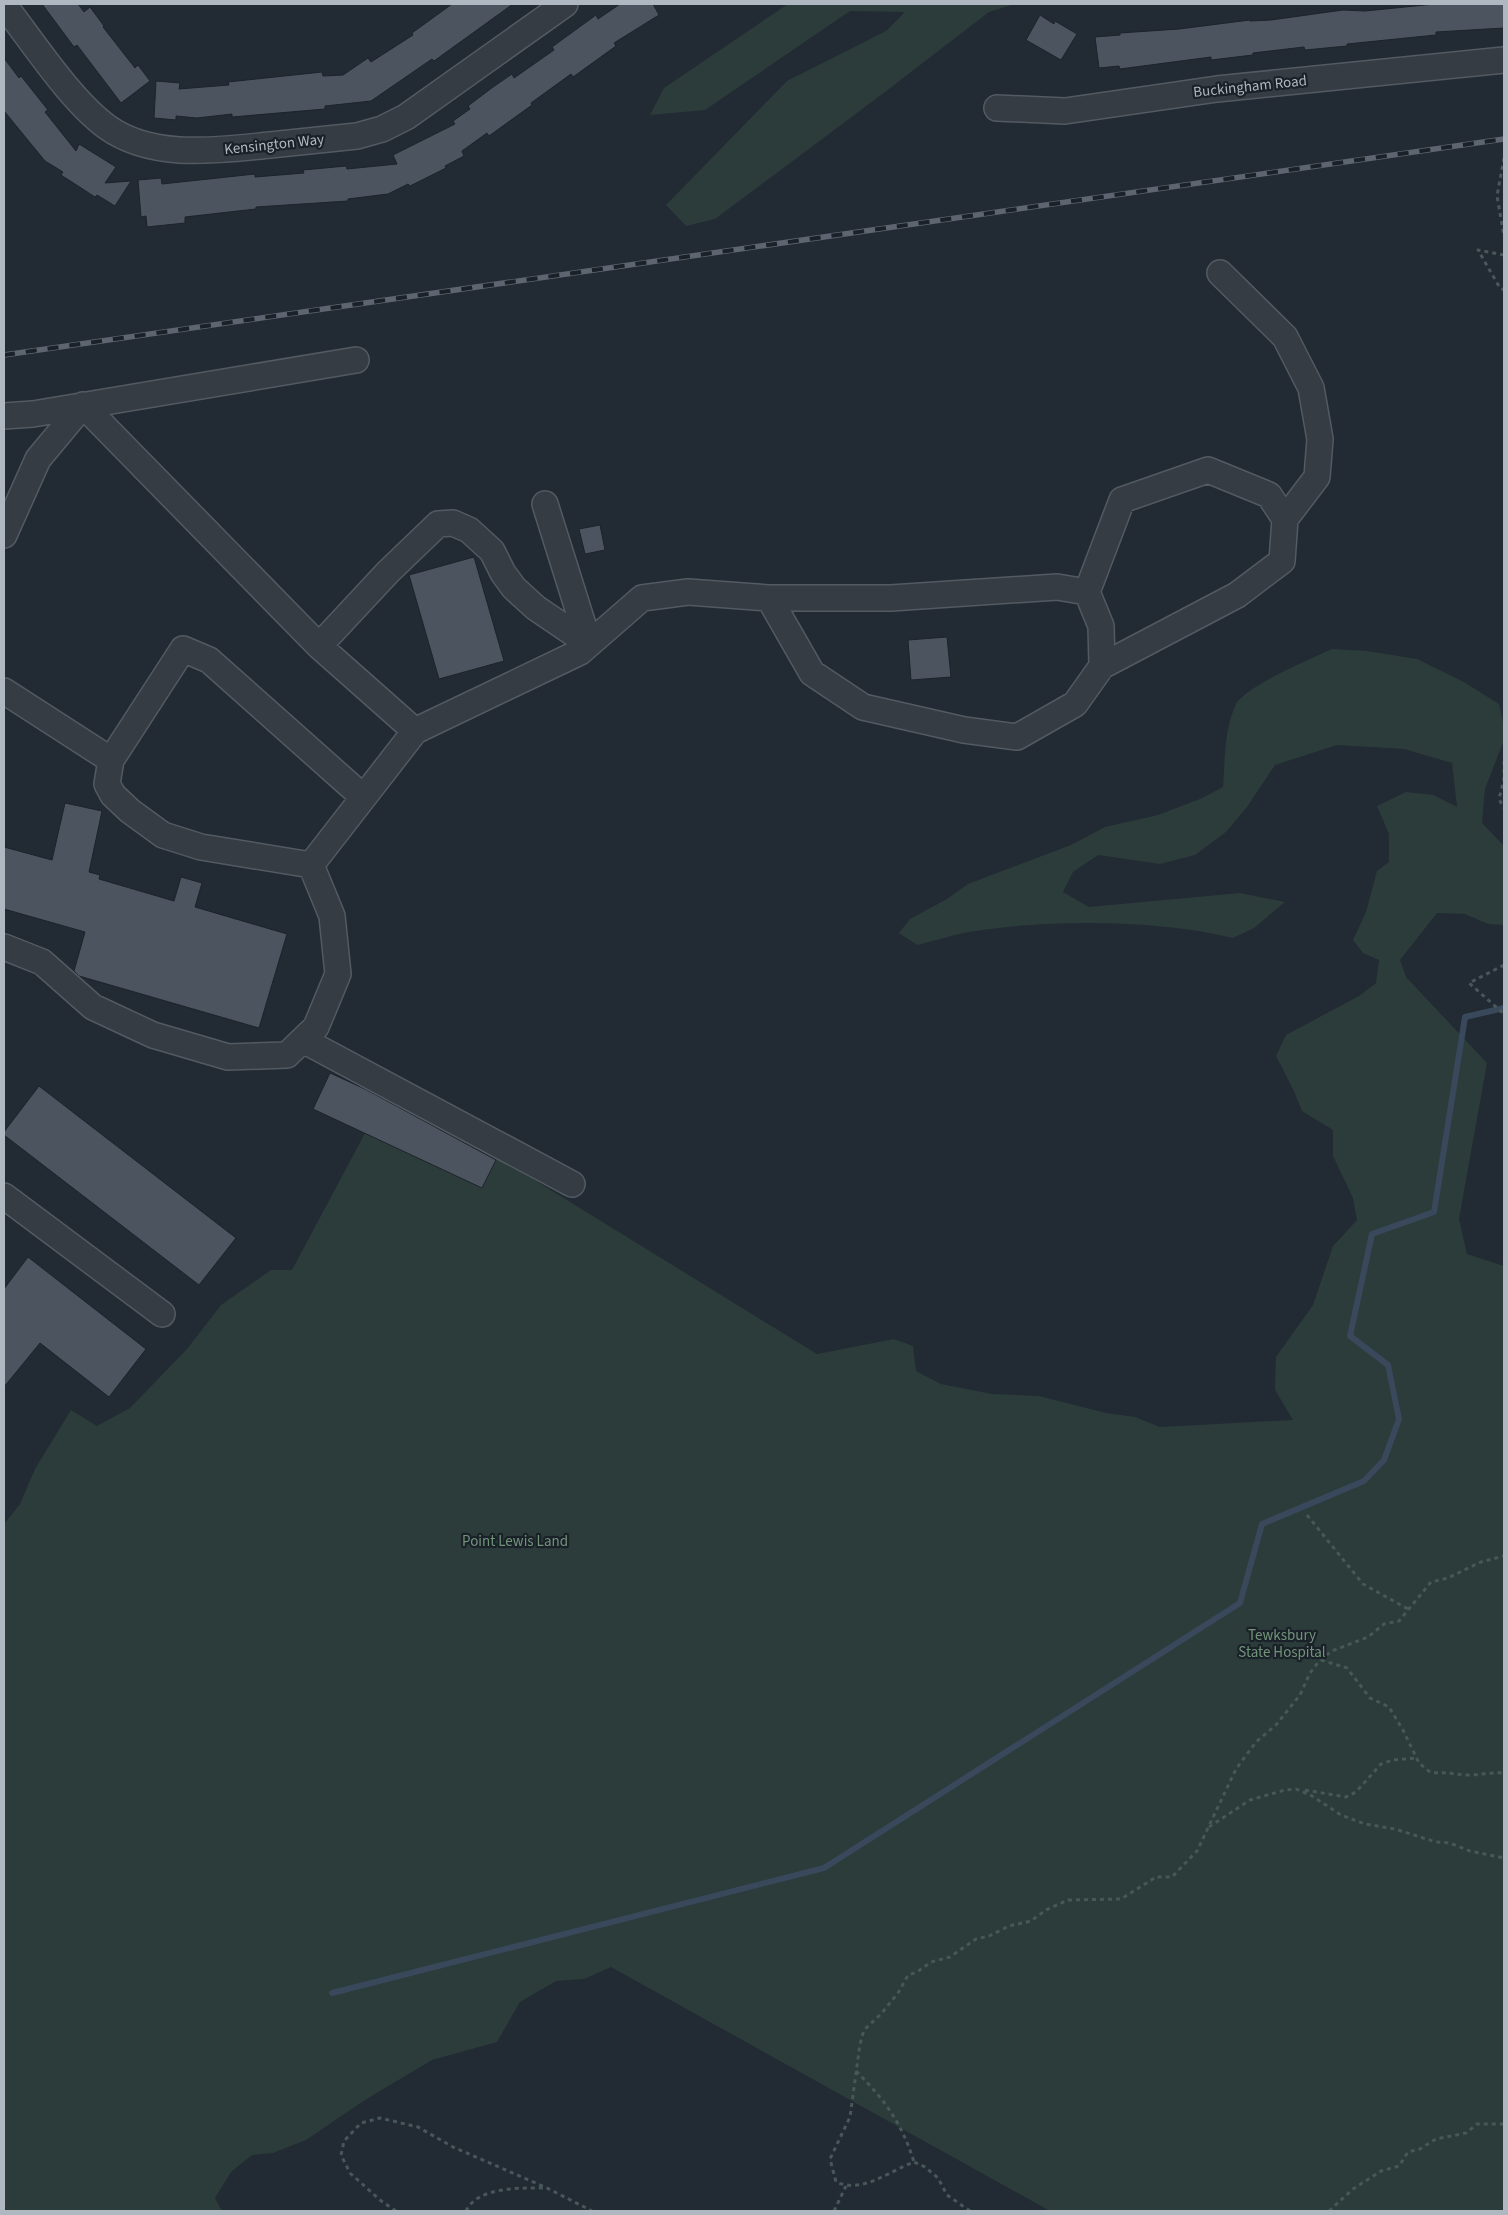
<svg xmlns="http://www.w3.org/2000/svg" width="1508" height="2215" viewBox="0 0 1508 2215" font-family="'Source Sans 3',sans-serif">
<rect width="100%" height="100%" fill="#222a33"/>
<!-- green -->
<path fill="#2b3c3b" d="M 788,4 L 1015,4 L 989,12 L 885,92 L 715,219 L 686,226 L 666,205 L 787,81 L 886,31 L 905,12 L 850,11 L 705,110 L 650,115 L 664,88 Z
M 1332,649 L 1367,651 L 1417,659 L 1464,682 L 1499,704 L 1504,727 L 1504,740 L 1485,789 L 1482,823 L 1504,846 L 1504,925 L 1488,924 L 1465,914 L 1437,913 L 1400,960 L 1406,977 L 1487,1063 L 1459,1219 L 1467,1254 L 1504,1266 L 1504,2211 L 1050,2211 L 611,1967 L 584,1979 L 556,1981 L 520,2002 L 497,2042 L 432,2060 L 365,2100 L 306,2140 L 273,2153 L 252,2155 L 231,2172 L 215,2198 L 222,2211 L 4,2211 L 4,1524 L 20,1504 L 35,1469 L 71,1410 L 97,1426 L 130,1408 L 187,1349 L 221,1305 L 271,1270 L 292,1270 L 388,1090 L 817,1354 L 894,1339 L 913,1346 L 916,1371 L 941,1384 L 992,1394 L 1039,1396 L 1106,1413 L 1135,1417 L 1160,1427 L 1293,1420 L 1275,1390 L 1276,1357 L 1313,1305 L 1333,1246 L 1357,1220 L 1353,1198 L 1333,1156 L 1333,1130 L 1302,1111 L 1293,1089 L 1276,1056 L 1286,1035 L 1359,996 L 1376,983 L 1379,960 L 1363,953 L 1353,940 L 1366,912 L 1377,871 L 1389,862 L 1389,834 L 1377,806 L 1406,792 L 1433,795 L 1457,807 L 1452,763 L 1404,749 L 1337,745 L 1275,765 L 1247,807 L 1226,832 L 1195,855 L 1160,864 L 1098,855 L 1073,872 L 1063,892 L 1089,907 L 1240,893 L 1285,902 L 1254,928 L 1233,938 C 1157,919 1047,919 969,932 C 952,935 934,941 917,945 L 899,933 L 910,919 L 947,899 L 968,884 L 1071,845 L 1105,827 L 1158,815 L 1200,799 L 1223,787 C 1225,759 1224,730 1236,704 C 1245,686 1313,658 1332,649 Z"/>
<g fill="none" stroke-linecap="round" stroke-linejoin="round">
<!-- stream -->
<path stroke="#39485b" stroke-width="6" d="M 332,1993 L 824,1868 L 1240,1603 L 1262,1524 L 1364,1481 L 1384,1460 L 1399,1419 L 1388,1365 L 1350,1336 L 1372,1234 L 1434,1212 L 1465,1017 L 1504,1008"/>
</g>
<!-- building -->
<path fill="#4b545f" stroke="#1d232b" d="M 42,4 L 78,4 L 84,12 L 90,7 L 104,26 L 103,27 L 135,68 L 138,65 L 150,81 L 121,103 L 77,45 L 74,47 Z
M 452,4 L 513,4 L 434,61 L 432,59 L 371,101 L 325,106 L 325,109 L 232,117 L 232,114 L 197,118 L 176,116 L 176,120 L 154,118 L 156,81 L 180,83 L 179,89 L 229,85 L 228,82 L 322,72 L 323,76 L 343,75 L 368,58 L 371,62 L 413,35 L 412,33 Z
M 620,4 L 653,4 L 659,15 L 614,43 L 616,46 L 573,77 L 571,74 L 531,103 L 532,105 L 489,136 L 487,133 L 462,151 L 464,156 L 445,166 L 446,168 L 410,186 L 408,184 L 388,194 L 348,199 L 348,201 L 256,207 L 256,209 L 185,217 L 185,223 L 147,227 L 146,216 L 141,217 L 138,180 L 161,178 L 162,184 L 255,174 L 255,177 L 304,173 L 303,170 L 346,166 L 347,169 L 397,164 L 393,155 L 455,124 L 453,121 L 470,109 L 468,106 L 493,87 L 512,74 L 514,78 L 554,50 L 552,47 L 596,15 L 598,19 Z
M 1435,4 L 1504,4 L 1504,28 L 1436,32 L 1436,35 L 1347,44 L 1347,46 L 1305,50 L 1304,47 L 1253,53 L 1253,55 L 1211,60 L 1211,57 L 1120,69 L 1119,66 L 1099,68 L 1095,37 L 1120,35 L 1120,33 L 1179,29 L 1250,20 L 1250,21 L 1271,20 L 1343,10 L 1365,11 Z
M 1040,15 L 1054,24 L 1055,21 L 1077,34 L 1061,60 L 1026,40 Z
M 4,58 L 19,78 L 21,76 L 48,110 L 45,112 L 76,151 L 79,144 L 116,167 L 105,183 L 131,181 L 115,206 L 97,195 L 95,197 L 61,175 L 63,172 L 45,161 L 4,111 Z
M 600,525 L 605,550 L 585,554 L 579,529 Z
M 474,557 L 504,661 L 439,679 L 409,575 Z
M 947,637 L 951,677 L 911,680 L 908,640 Z
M 65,803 L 102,811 L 89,872 L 100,875 L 99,879 L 174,901 L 181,877 L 202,883 L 195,907 L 287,934 L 259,1028 L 79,976 L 74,971 L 85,932 L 4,909 L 4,847 L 52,860 Z
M 330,1073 L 365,1089 L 496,1160 L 482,1188 L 313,1109 Z
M 39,1086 L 236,1238 L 199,1285 L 4,1135 L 4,1132 Z
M 28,1257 L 146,1349 L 109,1397 L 40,1343 L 4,1387 L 4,1289 Z"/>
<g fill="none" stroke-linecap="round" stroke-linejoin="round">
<defs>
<path id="minor" d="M 4,5 C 33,42 70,100 107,127 C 153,160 218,150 270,145 C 299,142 328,139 357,136 L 382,129 L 406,117 L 565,4
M 997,108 L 1065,111 L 1217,89 L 1504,60
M 1220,273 L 1285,337 L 1311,388 L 1320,439 L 1317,477 L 1285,519
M 83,405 L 319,646 L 415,731 L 311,865
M 4,416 L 33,414 L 356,360
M 545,504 L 589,644
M 4,535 L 38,459 L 83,405
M 1087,592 L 1122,500 L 1208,470 L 1269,495 L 1285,519 L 1282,561 L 1237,595 L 1102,666
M 319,646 L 388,572 L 438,524 L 453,523 L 469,530 L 492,551 L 503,573 L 514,588 L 536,608 L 589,644
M 4,691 L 111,760 L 183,649 L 209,660 L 363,797
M 415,731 L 580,652 L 642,598 L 688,592 L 769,598 L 891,598 L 1057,587 L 1087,592 L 1101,626 L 1102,666 L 1075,704 L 1017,737 L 964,730 L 863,707 L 812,673 L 769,598
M 111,760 L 107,784 L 113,795 L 130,811 L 163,835 L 201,847 L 311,865
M 4,947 L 42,962 L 93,1007 L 153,1035 L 228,1057 L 287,1055 L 316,1027 L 338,974 L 332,916 L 311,865
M 303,1040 L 572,1184
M 4,1196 L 162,1314"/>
</defs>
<!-- minor casing -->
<use href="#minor" stroke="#535a62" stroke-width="28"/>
<!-- path -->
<path stroke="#485759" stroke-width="3" stroke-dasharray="4 4" stroke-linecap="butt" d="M 1504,158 L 1497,196 L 1504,236
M 1504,255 L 1478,250 L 1500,288 L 1504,290
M 1504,761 L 1504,779 L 1499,799 L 1504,808
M 1504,965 L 1469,983 L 1504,1014
M 1307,1515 L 1363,1584 L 1408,1609
M 1321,1660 L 1347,1668 L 1370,1698 L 1389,1707 L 1403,1730 L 1419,1763 L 1431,1773 C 1446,1772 1453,1774 1467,1775 C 1480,1775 1492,1772 1504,1773
M 1305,1790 L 1346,1797 L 1356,1792 L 1381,1764 L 1393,1760 L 1416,1758
M 1209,1827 L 1250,1800 L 1285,1790 L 1296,1789 L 1312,1796 L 1341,1815 L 1365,1824 L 1395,1829 L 1436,1842 L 1450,1843 L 1470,1851 L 1504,1858
M 856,2071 C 884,2099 902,2123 914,2162
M 396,2211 L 380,2200 L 350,2173 L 341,2155 L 344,2141 L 361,2123 L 380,2118 L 418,2127 L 453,2147 L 547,2188 L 592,2211
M 466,2211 C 478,2186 522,2188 545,2188
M 834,2211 L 846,2186
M 970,2211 L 947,2195 L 938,2178 L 925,2167 L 914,2162 C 889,2171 863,2194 836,2182 L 830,2159 L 850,2117 L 860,2044 L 864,2030 L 881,2014 L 898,1993 L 908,1975 L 917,1972 L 931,1962 L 950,1957 L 976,1939 L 989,1936 L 1009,1926 L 1031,1921 L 1046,1910 L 1068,1900 L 1121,1899 L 1156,1877 L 1172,1877 L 1197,1851 L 1236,1769 L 1256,1742 L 1276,1725 L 1300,1695 L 1310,1673 L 1320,1660 L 1332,1651 L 1368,1637 L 1384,1624 L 1399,1621 L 1431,1582 L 1448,1578 L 1481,1562 L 1504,1556
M 1329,2211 L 1353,2189 L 1381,2171 L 1399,2166 L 1408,2152 L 1420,2149 L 1436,2139 L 1466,2133 L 1477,2124 L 1504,2124"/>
<!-- minor -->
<use href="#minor" stroke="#353c44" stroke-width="25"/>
<defs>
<path id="rail" d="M 4,355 L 1504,139"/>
</defs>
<!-- rail casing -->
<use href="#rail" stroke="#5d6570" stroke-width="5.5"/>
<!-- rail -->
<use href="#rail" stroke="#1b2129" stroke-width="4" stroke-dasharray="11" stroke-linecap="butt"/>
</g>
<g text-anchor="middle" stroke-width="4.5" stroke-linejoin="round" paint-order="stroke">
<!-- street labels -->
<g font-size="15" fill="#afb7c1" stroke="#1b2129">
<text transform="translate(1250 86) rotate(-6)" y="5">Buckingham Road</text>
<text transform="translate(274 144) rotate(-6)" y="5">Kensington Way</text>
</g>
<!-- park labels -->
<g font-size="15" fill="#719479" stroke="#1b2129">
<text x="515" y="1546">Point Lewis Land</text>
<text x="1282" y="1640">Tewksbury<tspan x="1282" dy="17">State Hospital</tspan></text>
</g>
</g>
<!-- border -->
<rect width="1508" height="2215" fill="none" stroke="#afb7c1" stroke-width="10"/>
</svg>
